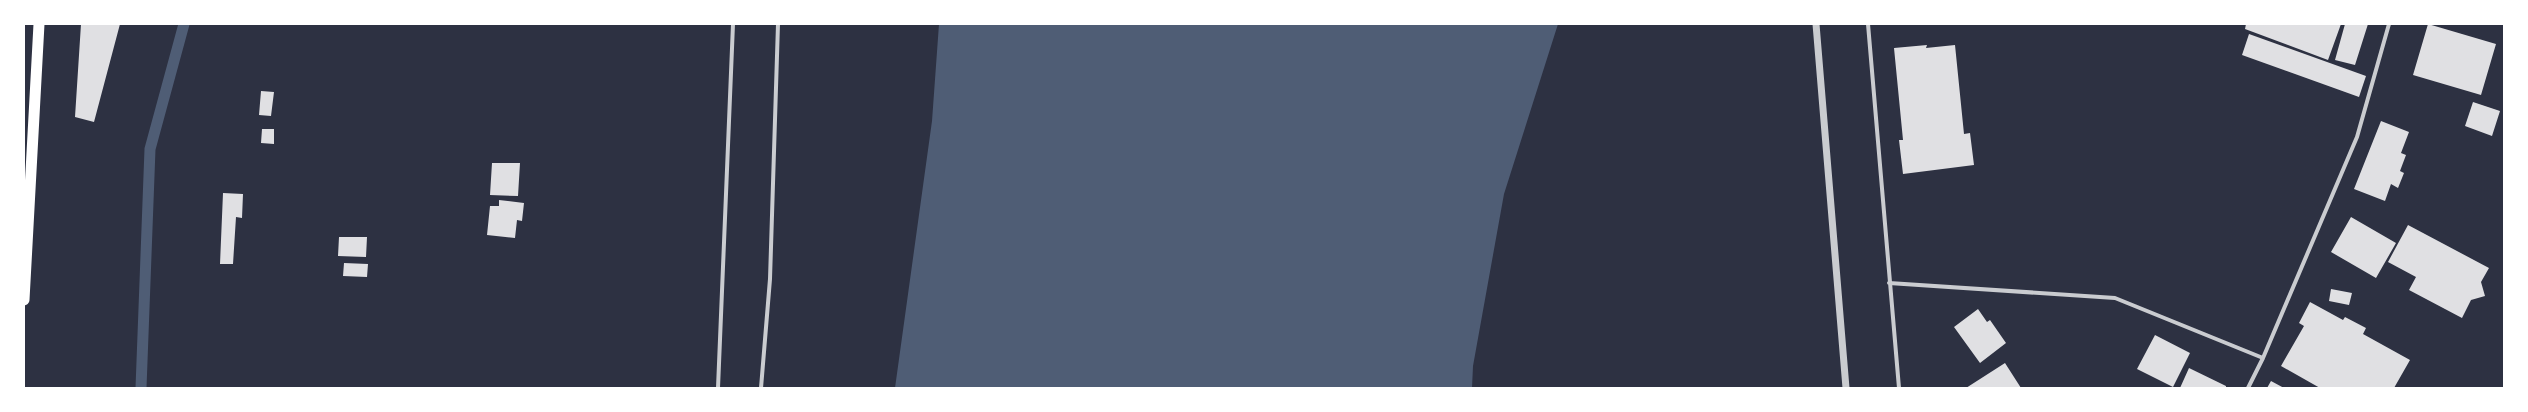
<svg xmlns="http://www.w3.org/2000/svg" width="2528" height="412" viewBox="0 0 2528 412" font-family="Poppins,sans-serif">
<rect width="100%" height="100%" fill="#2d3142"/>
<!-- water -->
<path fill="#4f5d75" d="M 939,24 L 1558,24 L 1504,194 L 1473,366 L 1472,388 L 895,388 L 932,121 Z"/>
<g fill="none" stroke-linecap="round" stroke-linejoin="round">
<!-- stream -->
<path stroke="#4f5d75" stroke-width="11" d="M 141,388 L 150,149 L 184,24"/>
</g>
<!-- building -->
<path fill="#e0e0e3" d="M 81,24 L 120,24 L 94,122 L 75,117 Z
M 2246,24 L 2341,24 L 2328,60 L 2245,29 Z
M 2345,24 L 2368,24 L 2355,65 L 2335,60 Z
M 2428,24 L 2496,44 L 2481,95 L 2413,75 Z
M 2249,34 L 2366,76 L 2359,97 L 2242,55 Z
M 1927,45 L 1926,48 L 1955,45 L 1964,134 L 1970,133 L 1974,165 L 1903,174 L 1899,140 L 1903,140 L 1894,48 Z
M 261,91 L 274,92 L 271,116 L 259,115 Z
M 2473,102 L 2500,111 L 2492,136 L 2465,126 Z
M 2381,121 L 2409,132 L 2401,153 L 2406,155 L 2400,171 L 2404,173 L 2398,188 L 2391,184 L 2385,201 L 2354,189 Z
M 262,129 L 274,129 L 274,144 L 261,143 Z
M 492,163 L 520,163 L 518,196 L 490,195 Z
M 223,193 L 243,194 L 242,218 L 236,217 L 233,264 L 220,264 Z
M 499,200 L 524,203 L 522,221 L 517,220 L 515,238 L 487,235 L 490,206 L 499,206 Z
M 2351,217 L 2396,243 L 2376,278 L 2331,252 Z
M 2408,225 L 2489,268 L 2481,282 L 2485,296 L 2471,300 L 2462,318 L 2409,290 L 2416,277 L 2388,262 Z
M 339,237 L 367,237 L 366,257 L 338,256 Z
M 344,263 L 368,264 L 367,277 L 343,276 Z
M 2331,289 L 2352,293 L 2349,305 L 2329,301 Z
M 2310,302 L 2343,320 L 2345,317 L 2366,328 L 2363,334 L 2410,360 L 2394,388 L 2320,388 L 2281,366 L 2304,326 L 2299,323 Z
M 1978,309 L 1987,322 L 1990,320 L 2006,343 L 1980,363 L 1954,327 Z
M 2155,335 L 2190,353 L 2173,387 L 2137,369 Z
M 2005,363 L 2021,388 L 1966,388 Z
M 2189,368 L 2226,386 L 2226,388 L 2180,388 Z
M 2271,381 L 2284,388 L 2267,388 Z"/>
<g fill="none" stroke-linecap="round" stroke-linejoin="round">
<!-- minor -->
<path stroke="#caccd0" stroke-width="4" d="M 1868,24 L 1899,388
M 1889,283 L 2115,298 L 2263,358
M 718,388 L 733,24
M 761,388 L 770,279 L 778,24
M 2248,388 L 2263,358 L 2357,137 L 2389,24"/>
<!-- tertiary -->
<path stroke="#caccd0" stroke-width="7" d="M 1816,24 L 1846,388"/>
<!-- trunk -->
<path stroke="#fff" stroke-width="11" d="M 24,300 L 39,24"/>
</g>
<!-- border -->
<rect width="2528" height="412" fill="none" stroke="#ffffff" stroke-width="50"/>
</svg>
